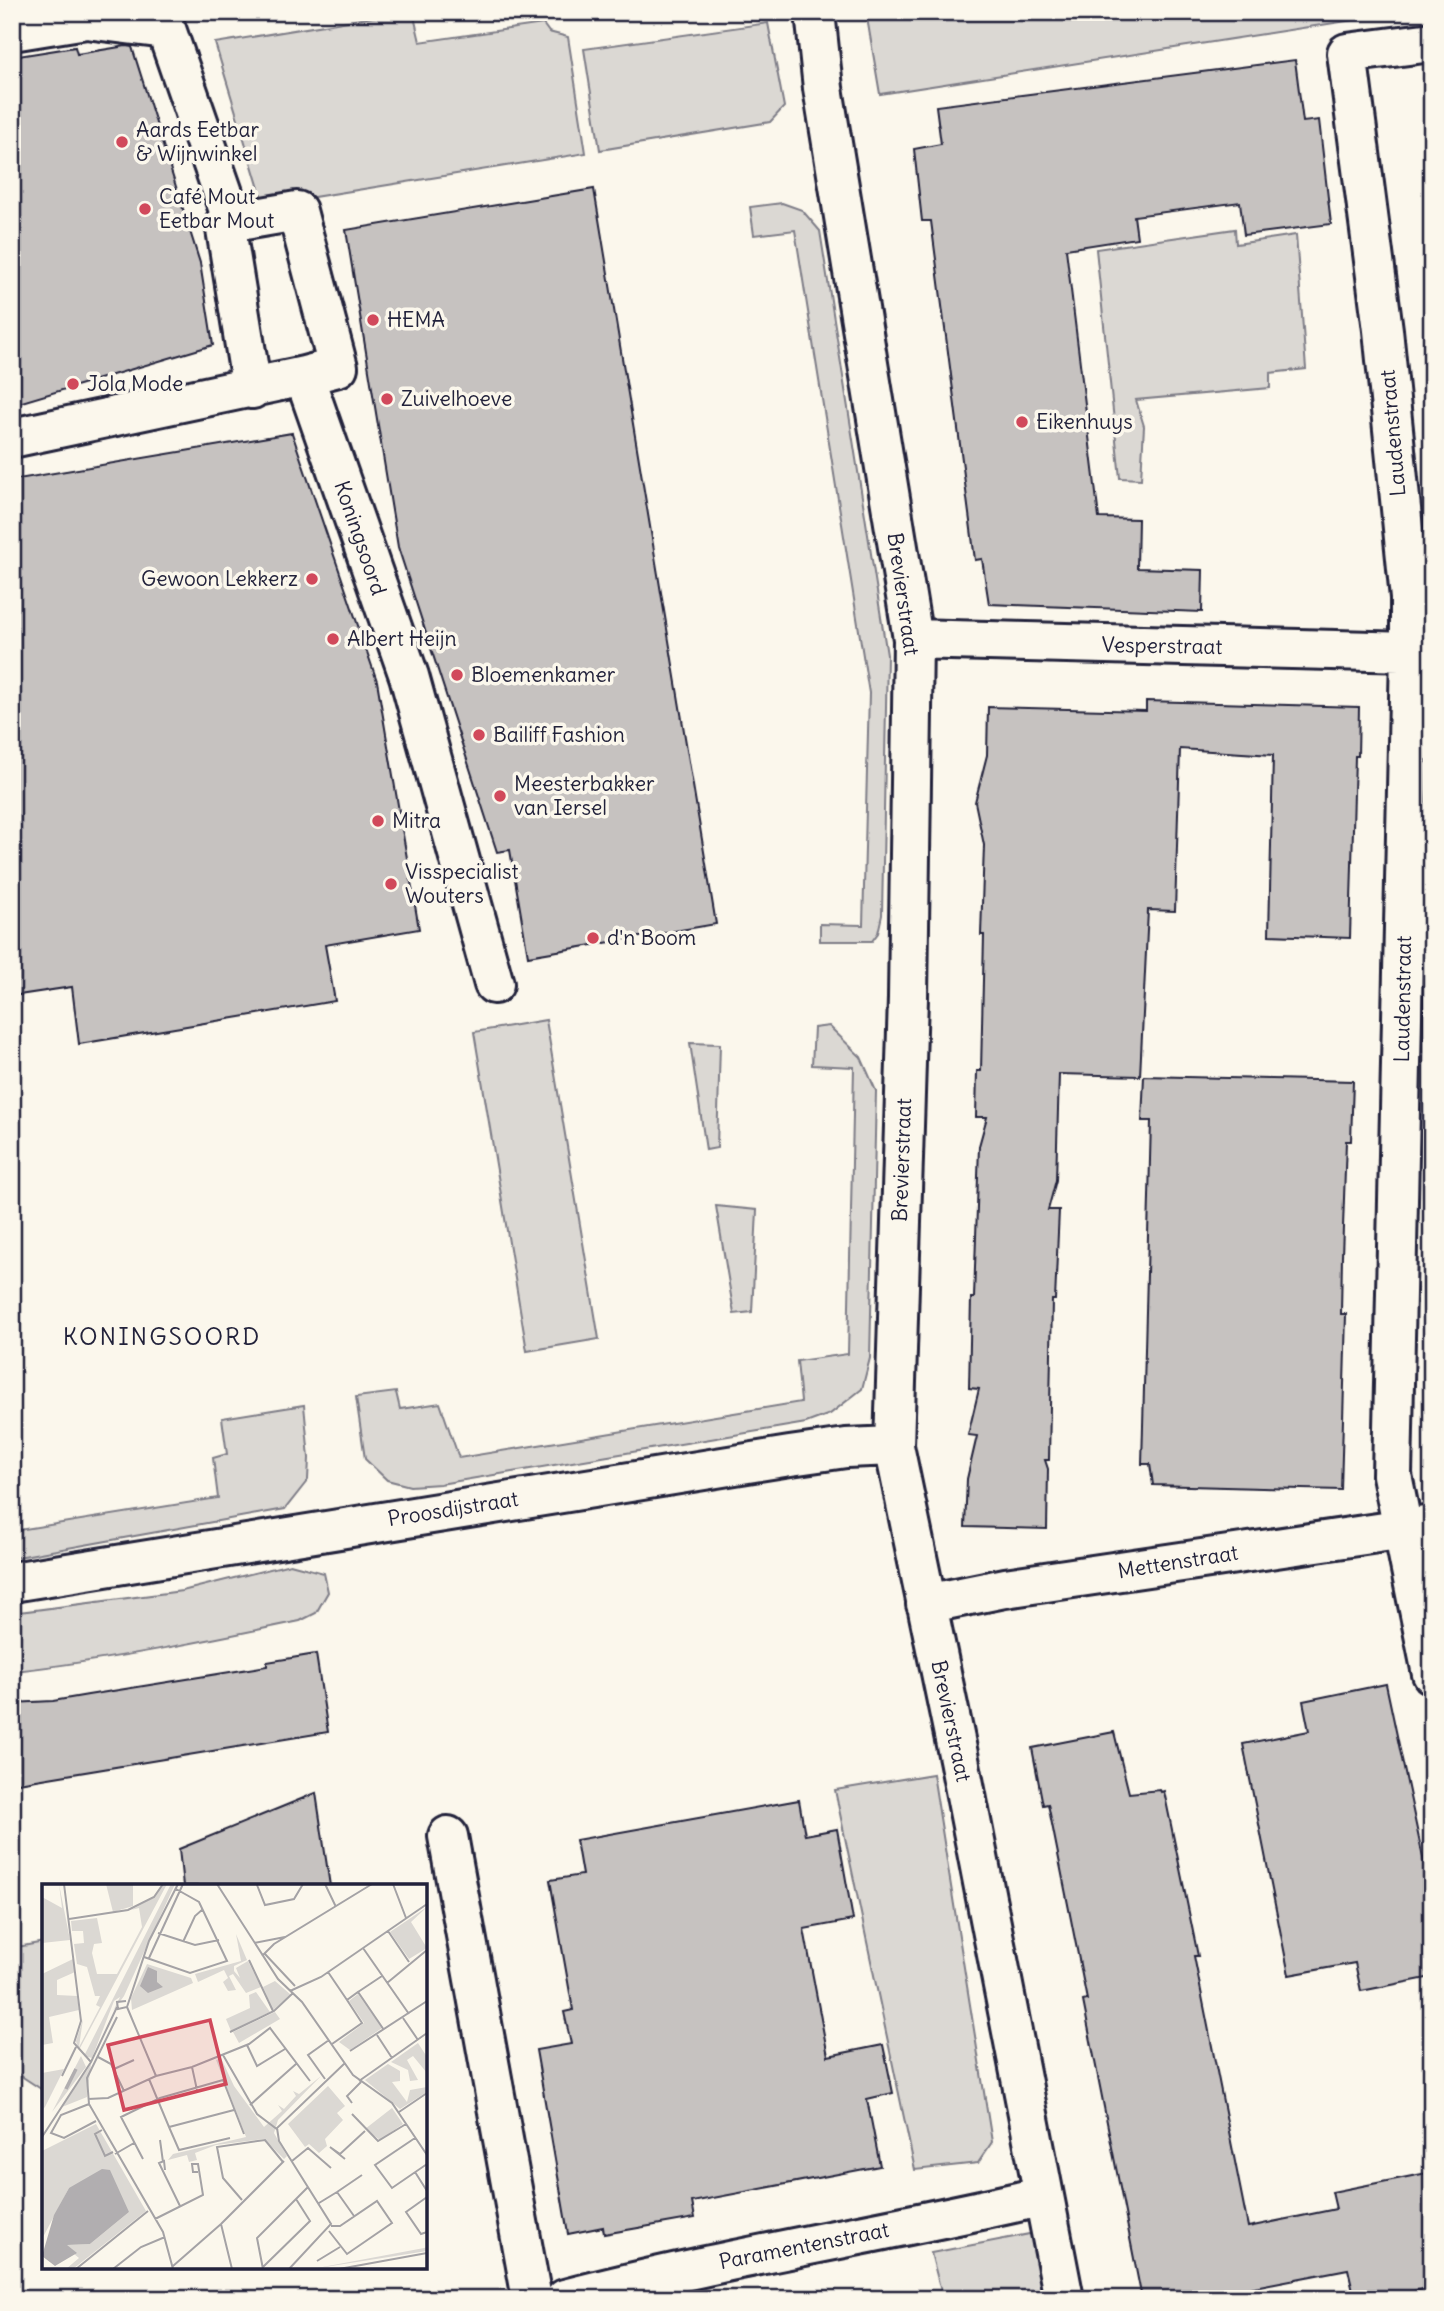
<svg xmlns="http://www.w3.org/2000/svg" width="1444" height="2311" viewBox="0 0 1444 2311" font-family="Delius,sans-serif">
<rect width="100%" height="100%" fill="#fbf7ec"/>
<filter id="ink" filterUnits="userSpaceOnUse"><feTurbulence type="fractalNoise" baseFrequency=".0143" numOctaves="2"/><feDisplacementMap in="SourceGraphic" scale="14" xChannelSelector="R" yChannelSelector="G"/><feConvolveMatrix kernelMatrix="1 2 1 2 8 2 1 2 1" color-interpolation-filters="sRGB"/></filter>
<g filter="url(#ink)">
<!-- green -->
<path fill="#dbd8d3" stroke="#7e7d87" stroke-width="2" d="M 403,12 L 413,12 L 420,42 L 543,24 L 549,32 L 568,37 L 586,153 L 264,205 L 215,43 Z
M 866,12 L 1405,12 L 880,94 Z
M 768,23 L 784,107 L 770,122 L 600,150 L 584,49 Z
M 782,203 L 802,210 L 820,231 L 887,655 L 882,915 L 878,933 L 872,941 L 820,941 L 820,924 L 863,925 L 869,693 L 795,230 L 754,235 L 750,207 Z
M 1235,229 L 1236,244 L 1296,235 L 1306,369 L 1270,373 L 1270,388 L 1136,400 L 1144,426 L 1141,479 L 1120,478 L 1096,249 Z
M 546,1020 L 599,1339 L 527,1351 L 474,1032 Z
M 829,1026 L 861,1057 L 876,1091 L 870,1358 L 862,1389 L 830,1414 L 806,1423 L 440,1484 L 410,1486 L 387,1480 L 365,1459 L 356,1397 L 396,1392 L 400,1409 L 440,1403 L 459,1458 L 801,1402 L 797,1361 L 848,1354 L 854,1067 L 812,1065 L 814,1028 Z
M 690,1043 L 720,1044 L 717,1148 L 706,1150 Z
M 716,1206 L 757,1210 L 752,1312 L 734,1314 Z
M 304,1405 L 309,1458 L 308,1480 L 285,1509 L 12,1558 L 12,1531 L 218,1498 L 213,1458 L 227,1454 L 222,1418 Z
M 290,1564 L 324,1573 L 328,1592 L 316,1613 L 300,1621 C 205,1641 111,1660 15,1671 L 12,1669 L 12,1613 L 182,1591 Z
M 933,1774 L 992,2142 L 978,2163 L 915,2170 L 835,1790 Z
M 44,1942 L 44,2091 L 12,2070 L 12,1948 Z
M 1045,2231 L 1056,2299 L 943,2299 L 931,2253 Z"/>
<!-- building -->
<path fill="#c6c2c0" stroke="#22223b" stroke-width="2" d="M 126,46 L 132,47 L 200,263 L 213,345 L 12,405 L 12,57 L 75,47 L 77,54 Z
M 1295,60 L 1303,122 L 1319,120 L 1331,224 L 1244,235 L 1240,202 L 1134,216 L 1137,238 L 1066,249 L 1099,518 L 1138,519 L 1137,568 L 1203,570 L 1202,612 L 989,604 L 982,559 L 975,560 L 931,221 L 922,221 L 914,149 L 941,144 L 936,106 Z
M 594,189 L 716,924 L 528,956 L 510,850 L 497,852 L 398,547 L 346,230 Z
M 292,433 L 377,681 L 419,929 L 325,945 L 335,1001 L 79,1044 L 72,987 L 12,996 L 12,480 Z
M 1146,701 L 1359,707 L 1358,756 L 1355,756 L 1350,938 L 1269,935 L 1273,755 L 1180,749 L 1175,911 L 1148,910 L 1140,1076 L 1059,1074 L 1056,1180 L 1048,1210 L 1059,1210 L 1055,1300 L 1052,1300 L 1049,1460 L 1045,1460 L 1048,1469 L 1047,1529 L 965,1527 L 967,1479 L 977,1436 L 968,1435 L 979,1389 L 969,1388 L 971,1298 L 974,1298 L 979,1146 L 987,1117 L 976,1117 L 977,1071 L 981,1071 L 982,1026 L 984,935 L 981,935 L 984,845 L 975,802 L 987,755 L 988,707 L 1146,711 Z
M 1144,1076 L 1353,1081 L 1351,1141 L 1346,1141 L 1342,1256 L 1341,1314 L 1346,1314 L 1341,1490 L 1153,1485 L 1150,1464 L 1142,1464 L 1151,1121 L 1142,1121 Z
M 316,1654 L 328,1732 L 12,1784 L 12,1703 L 53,1701 L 88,1695 L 267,1666 L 267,1662 Z
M 1386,1684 L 1432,1900 L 1432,1977 L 1361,1991 L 1355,1963 L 1289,1975 L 1243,1744 L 1309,1731 L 1303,1701 Z
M 1114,1732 L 1129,1793 L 1160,1790 L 1161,1792 L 1164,1791 L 1198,1956 L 1194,1956 L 1248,2227 L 1336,2209 L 1332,2192 L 1432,2172 L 1432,2287 L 1377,2299 L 1355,2299 L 1348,2269 L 1244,2289 L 1246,2299 L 1142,2299 L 1083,2001 L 1087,2000 L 1048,1804 L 1043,1805 L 1032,1748 Z
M 316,1793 L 330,1886 L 183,1886 L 179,1849 Z
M 799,1800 L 805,1835 L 837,1829 L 853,1920 L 804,1929 L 828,2056 L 883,2045 L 893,2093 L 867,2099 L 880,2166 L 692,2202 L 695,2218 L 604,2234 L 603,2227 L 568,2234 L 536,2050 L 571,2044 L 564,2012 L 573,2010 L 550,1880 L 582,1875 L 576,1840 Z"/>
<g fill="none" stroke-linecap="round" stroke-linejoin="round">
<defs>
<path id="minor" d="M 815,12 L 823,88 L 913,639 L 908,998 L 894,1446 L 959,1759 L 1064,2299
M 12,31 L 86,19 L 166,29 L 233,222 L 297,211 L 338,367 L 304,376 L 409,676 L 494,984
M 1432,42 L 1347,53 L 1383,330 L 1410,598 L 1410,652 L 1392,1475 L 1432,1674
M 233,222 L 225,223 L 252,389
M 12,438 L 304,376
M 913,639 L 1410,652
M 12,1582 L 790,1456 L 846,1448 L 894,1446
M 926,1604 L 1005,1588 L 1432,1525
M 448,1836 L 532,2299
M 565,2299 C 723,2258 885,2233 1044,2196"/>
</defs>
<!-- minor casing -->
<use href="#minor" stroke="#22223b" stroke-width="44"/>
<!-- minor -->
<use href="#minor" stroke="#fbf7ec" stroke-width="38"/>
</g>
</g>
<!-- markers -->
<g fill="#d1495b" stroke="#fbf7ec" stroke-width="2.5">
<circle cx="122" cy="142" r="7"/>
<circle cx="145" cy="209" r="7"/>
<circle cx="373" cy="320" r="7"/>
<circle cx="73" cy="384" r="7"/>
<circle cx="387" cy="399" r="7"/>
<circle cx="1022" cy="422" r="7"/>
<circle cx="312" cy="579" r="7"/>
<circle cx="333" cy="639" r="7"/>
<circle cx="457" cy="675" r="7"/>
<circle cx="479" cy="735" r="7"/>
<circle cx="500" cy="796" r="7"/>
<circle cx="378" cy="821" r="7"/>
<circle cx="391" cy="884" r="7"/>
<circle cx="593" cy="938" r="7"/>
</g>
<g text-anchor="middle" stroke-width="7" stroke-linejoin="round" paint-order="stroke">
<!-- poi labels -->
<g font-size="21" fill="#22223b" stroke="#fbf7ec" text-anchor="start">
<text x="136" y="137">Aards Eetbar<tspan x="136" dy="24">&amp; Wijnwinkel</tspan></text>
<text x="159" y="204">Café Mout<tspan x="159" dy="24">Eetbar Mout</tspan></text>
<text x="387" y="327">HEMA</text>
<text x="87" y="391">Jola Mode</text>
<text x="401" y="406">Zuivelhoeve</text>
<text x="1036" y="429">Eikenhuys</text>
<text x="298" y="586" text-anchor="end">Gewoon Lekkerz</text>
<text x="347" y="646">Albert Heijn</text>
<text x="471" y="682">Bloemenkamer</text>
<text x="493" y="742">Bailiff Fashion</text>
<text x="514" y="791">Meesterbakker<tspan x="514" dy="24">van Iersel</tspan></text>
<text x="392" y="828">Mitra</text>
<text x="405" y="879">Visspecialist<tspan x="405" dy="24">Wouters</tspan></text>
<text x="607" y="945">d'n Boom</text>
</g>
<!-- street labels -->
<g font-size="21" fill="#22223b" stroke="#fbf7ec">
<text transform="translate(1393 433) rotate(-95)" y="7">Laudenstraat</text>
<text transform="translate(360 538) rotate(71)" y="7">Koningsoord</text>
<text transform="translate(903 594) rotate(82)" y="7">Brevierstraat</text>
<text transform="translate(1162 646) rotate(1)" y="7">Vesperstraat</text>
<text transform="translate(1403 999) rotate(-89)" y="7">Laudenstraat</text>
<text transform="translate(902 1160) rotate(-88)" y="7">Brevierstraat</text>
<text transform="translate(453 1509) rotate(-9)" y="7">Proosdijstraat</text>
<text transform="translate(1178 1562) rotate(-9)" y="7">Mettenstraat</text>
<text transform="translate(951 1721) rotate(78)" y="7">Brevierstraat</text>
<text transform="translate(804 2246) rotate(-11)" y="7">Paramentenstraat</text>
</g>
<!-- quarter labels -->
<g font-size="24" letter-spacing="2" fill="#22223b" stroke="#fbf7ec">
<text x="162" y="1345">KONINGSOORD</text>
</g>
</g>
<!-- overview -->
<g transform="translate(42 1884)">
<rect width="385" height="385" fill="#fbf7ec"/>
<path d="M 17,0 L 28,56 L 0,59 L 0,13 L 20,24 ZM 64,0 L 91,0 L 91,22 L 71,28 ZM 122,0 L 125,0 L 37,166 L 35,161 L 34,157 L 41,135 L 37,163 L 58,123 L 54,121 L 58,112 L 53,112 L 45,83 L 35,80 L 32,60 L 42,59 L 41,47 L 30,47 L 29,37 L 55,34 L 60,59 L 52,60 L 50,69 L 55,90 L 75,90 L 100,43 L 97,24 L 89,26 L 111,14 ZM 129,0 L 133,0 L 82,112 L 71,127 L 78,113 L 72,117 L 50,174 L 42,172 ZM 385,23 L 369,38 L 385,64 L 367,75 L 348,48 ZM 194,50 L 205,76 L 192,82 L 192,87 L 198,94 L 194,84 L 206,77 L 219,103 L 204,109 L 191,90 L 187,92 L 194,106 L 186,107 L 181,98 L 186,94 L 182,86 L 156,98 L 153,90 L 199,77 ZM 31,75 L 33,88 L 15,96 L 15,111 L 35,112 L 37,126 L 7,133 L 11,159 L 0,161 L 0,90 ZM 105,80 L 149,94 L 151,99 L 90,126 L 89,114 ZM 233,97 L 249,111 L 231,126 L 221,103 ZM 214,108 L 228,128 L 189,147 L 184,135 L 208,124 L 207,111 ZM 316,110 L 340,144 L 308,166 L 297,158 L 322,139 L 307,117 ZM 233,128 L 238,135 L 197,159 L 191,148 ZM 376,159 L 385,173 L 385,189 L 371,172 L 365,176 L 376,196 L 368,197 L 366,186 L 349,178 ZM 39,172 L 44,183 L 10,228 ZM 179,174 L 192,202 L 222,243 L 240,227 L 236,221 L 242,225 L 254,212 L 251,207 L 257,210 L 279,192 L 236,236 L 232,249 L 245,272 L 242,275 L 222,255 L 174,261 L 153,269 L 155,276 L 147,278 L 145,271 L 126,276 L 131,270 L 204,253 L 174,176 ZM 49,180 L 45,213 L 20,223 ZM 346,180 L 358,187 L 358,197 L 350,198 L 365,218 L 368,206 L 385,203 L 385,208 L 358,225 L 323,196 ZM 22,185 L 3,223 L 0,226 L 0,189 ZM 286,202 L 303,222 L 295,229 L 301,236 L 283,255 L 285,262 L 277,269 L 267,260 L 263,263 L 246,240 ZM 350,224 L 361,240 L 338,256 L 323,245 ZM 54,240 L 104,327 L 31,385 L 24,385 L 37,374 L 21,361 L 48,360 L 87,328 L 27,304 L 0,355 L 0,267 ZM 385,363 L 385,367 L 270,385 L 382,364 Z" fill="#dbd8d3"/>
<path d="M 106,83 L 115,87 L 115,98 L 121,103 L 106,109 L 98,102 ZM 60,285 L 68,286 L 87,328 L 48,360 L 25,361 L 35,369 L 13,382 L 0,372 L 12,331 L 27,304 Z" fill="#b1aeb0"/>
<path fill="none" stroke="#b1aeb0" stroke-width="3.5" d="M 24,205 L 34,185"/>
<path fill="none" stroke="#a4a2a5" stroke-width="2" d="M 22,0 L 39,137 L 32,159 L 49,178M 175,0 L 236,95 L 260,118 L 311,191 L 350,219 L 385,271M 283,0 L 294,23M 351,0 L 364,34M 215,1 L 223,21 L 252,15 L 261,0M 27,35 L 86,26 L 112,13 L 121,0M 346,47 L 367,78M 116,49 L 153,61 L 177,56M 141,58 L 153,32 L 161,25M 212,59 L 243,53M 321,64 L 367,130M 223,70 L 253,102M 220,72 L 232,60 L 330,0M 102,73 L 148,89 L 185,77 L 157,18 L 134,5M 107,74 L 141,0M 207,76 L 231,127M 286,88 L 305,116M 345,99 L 385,66M 248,107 L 279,93 L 385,20M 316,108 L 340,92M 84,117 L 75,118 L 76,125 L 85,123 L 107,57 L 136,0M 85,123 L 114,192M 75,133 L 45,194 L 47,220 L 121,348 L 131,385M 361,134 L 376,156M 188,148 L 232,127 L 251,109M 335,151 L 350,174M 290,160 L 320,139 L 305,116 L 316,108 L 342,146M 205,161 L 215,182 L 243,165M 308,167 L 385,117M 181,171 L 215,230 L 236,246M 56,173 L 69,180 L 82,207M 150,183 L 155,206M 72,185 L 92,176M 20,192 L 34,163M 107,195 L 127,243 L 192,226M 283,195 L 266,171 L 287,156M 317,197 L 385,149M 46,215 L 66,214 L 114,192 L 150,183 L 207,160 L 228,144 L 268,197M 310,219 L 305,212 L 319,198M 47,220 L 19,231 L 9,249 L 22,254 L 54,237M 208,221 L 254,180M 357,228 L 385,209M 310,230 L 336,257 L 364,240M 127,243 L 137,266 L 188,254M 60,246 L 53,250 L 63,272 L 71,268M 0,253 L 49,178 L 75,123M 373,254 L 333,281 L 350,304 L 385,280M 118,256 L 121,278M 73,270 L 92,259M 101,275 L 79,233 L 118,214 L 181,196 L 202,250M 303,275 L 288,263 L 298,270 L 323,247M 250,277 L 266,264 L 289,284M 123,286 L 122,277 L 117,279 L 138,322M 373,288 L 385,307M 295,308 L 320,291M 385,313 L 364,328 L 379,350 L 385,348M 200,316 L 181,294 L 175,263 L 223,256 L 241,278M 277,319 L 295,308 L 312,332M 113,335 L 161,311 L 156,280 L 150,280 L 151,288 L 156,288M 179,340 L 242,277M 179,340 L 190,385M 287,347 L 305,370 L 350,339 L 335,317 L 298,342 L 289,342M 275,377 L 298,363M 131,382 L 179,340M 221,383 L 268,337 L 254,315M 34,385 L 106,327M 71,385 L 99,363 L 123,353M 221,385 L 215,354 L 266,303M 247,385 L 289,340 L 237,257 L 235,244 L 303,179M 297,385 L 385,369"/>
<path fill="#d1495b" fill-opacity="0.15" stroke="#d1495b" stroke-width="3.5" d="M 168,136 L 184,200 L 82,226 L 66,161 Z"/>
<rect width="385" height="385" fill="none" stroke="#22223b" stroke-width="3.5"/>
</g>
<!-- margin -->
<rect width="1444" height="2311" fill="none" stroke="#fbf7ec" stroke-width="42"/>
<rect x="21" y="21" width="1402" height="2269" fill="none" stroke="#22223b" stroke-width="2.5" filter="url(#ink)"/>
</svg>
